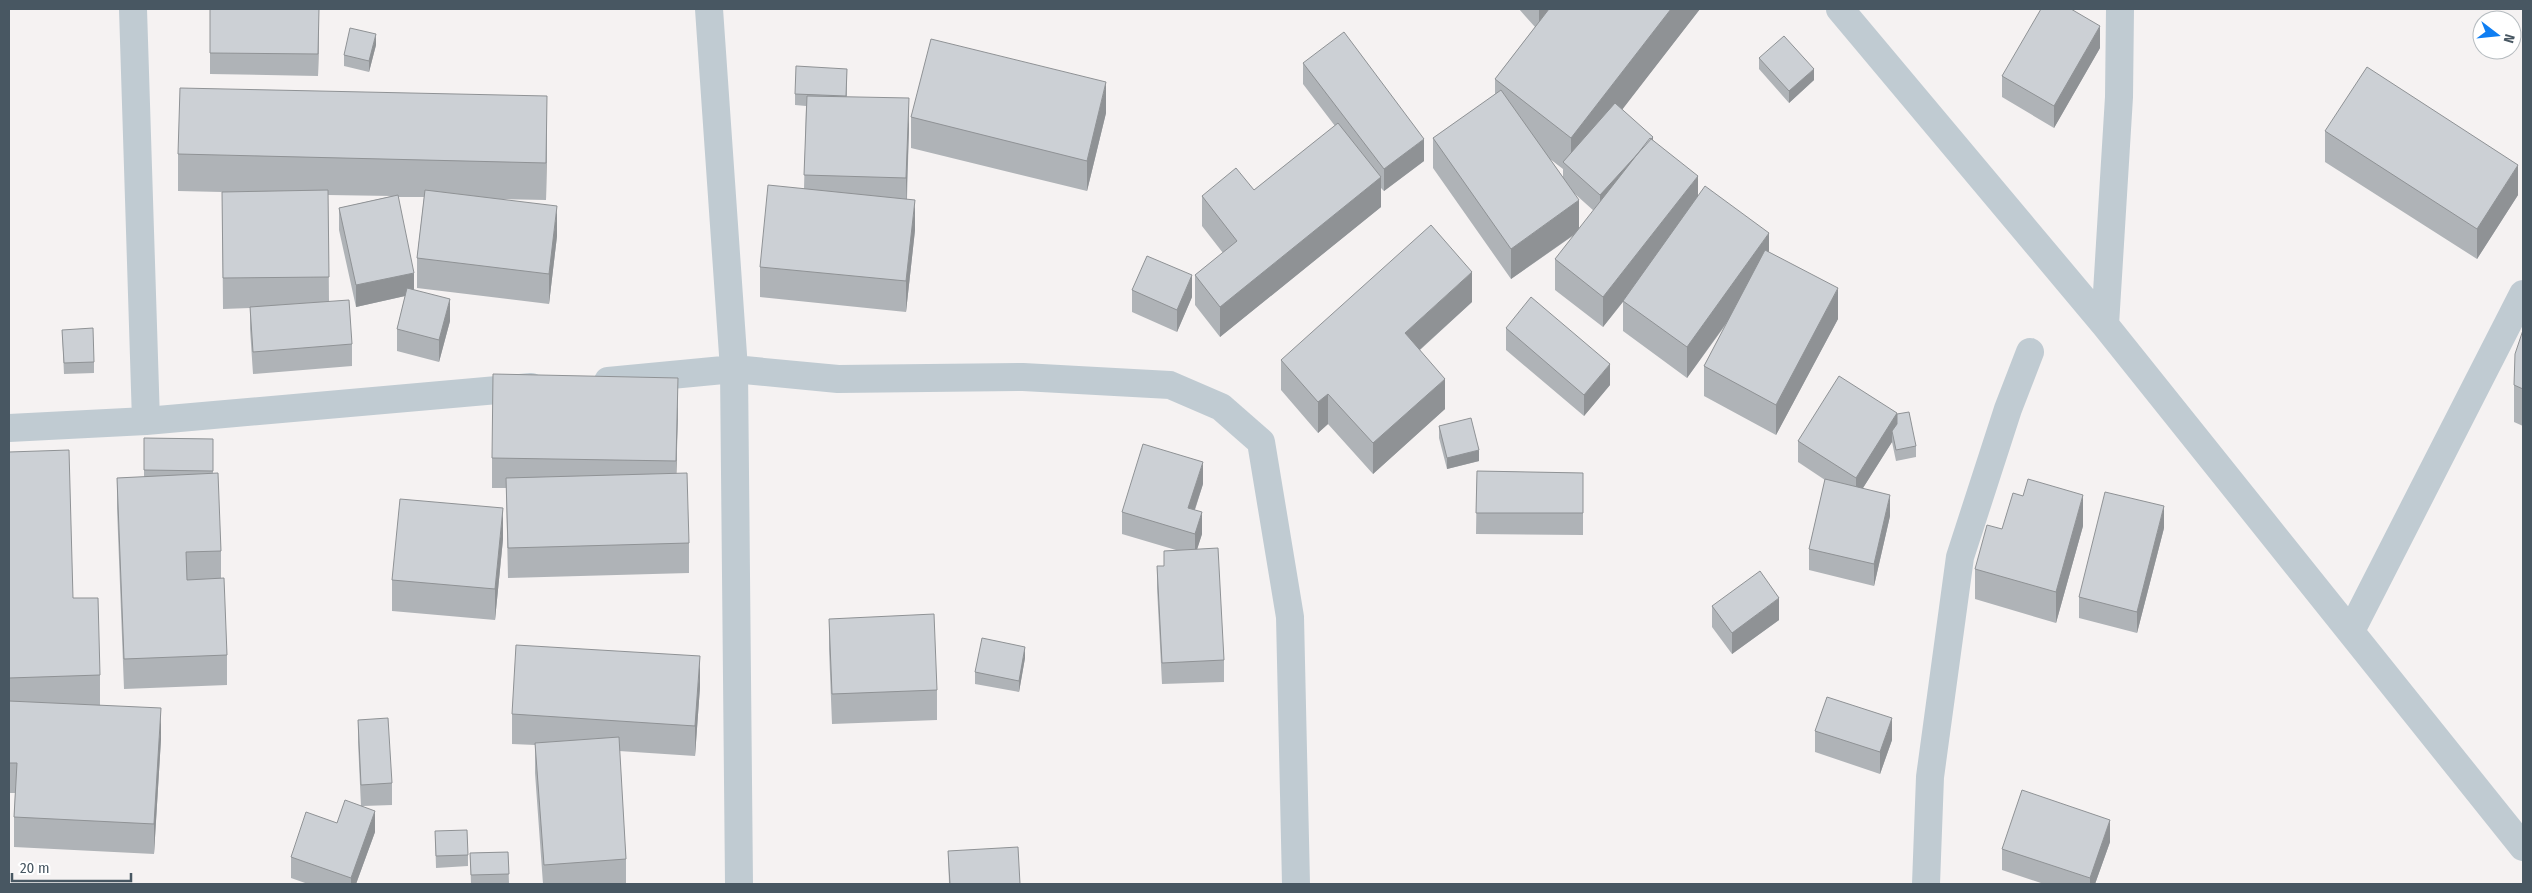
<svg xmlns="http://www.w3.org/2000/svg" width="2532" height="893" viewBox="0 0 2532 893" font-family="'Fira Sans Condensed',sans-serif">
<rect width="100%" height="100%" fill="#f5f2f2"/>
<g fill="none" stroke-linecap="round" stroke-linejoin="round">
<!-- minor -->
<path stroke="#c0cbd2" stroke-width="28" d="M 133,9 L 146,421
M 709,9 L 734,369 L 739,884
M 1840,9 L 2105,325 L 2523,847
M 2105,325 L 2119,97 L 2120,9
M 608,381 L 734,369 L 838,379 L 1023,377 L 1170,385 L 1221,407 L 1261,442 L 1290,617 L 1296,884
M 9,428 L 146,421 L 531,387
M 2351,631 L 2523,294
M 1926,884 L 1930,777 L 1960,557 L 2008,409 L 2030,352"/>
</g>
<!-- wall -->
<path fill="#afb3b7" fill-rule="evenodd" d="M 210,9 L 319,28 L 318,76 L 210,74 Z
M 1519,9 L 1700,9 L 1622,109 L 1653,140 L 1698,196 L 1769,252 L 1838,319 L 1776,435 L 1704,396 L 1704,366 L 1727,323 L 1687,378 L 1623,331 L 1623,302 L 1603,327 L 1555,290 L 1555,259 L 1577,233 L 1511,279 L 1433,168 L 1433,138 L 1495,95 L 1495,79 L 1535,27 ZM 1550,159 L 1563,169 L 1563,177 ZM 1575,194 L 1594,211 L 1579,229 Z
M 376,45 L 369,72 L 344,66 L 344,55 Z
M 2100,48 L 2054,128 L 2002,97 L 2002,76 Z
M 1759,58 L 1814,80 L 1789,103 L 1759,69 Z
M 1303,63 L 1424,161 L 1384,191 L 1381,188 L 1381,207 L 1220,337 L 1195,305 L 1195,275 L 1223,253 L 1202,226 L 1202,196 L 1254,190 L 1335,126 L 1303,84 Z
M 847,69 L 847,97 L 909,128 L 907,199 L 915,230 L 906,312 L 760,297 L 760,267 L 804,189 L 806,106 L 795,105 L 795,94 Z
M 1106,113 L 1087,191 L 911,148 L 911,117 Z
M 2325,131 L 2518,195 L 2477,259 L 2325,162 Z
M 547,133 L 546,200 L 498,199 L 557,236 L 549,304 L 417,288 L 417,258 L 424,197 L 398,197 L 414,290 L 450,321 L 439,362 L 397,351 L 397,329 L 405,296 L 356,307 L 339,230 L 339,208 L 392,196 L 328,195 L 329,301 L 352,344 L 352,366 L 253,374 L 250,329 L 250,308 L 223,309 L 222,192 L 178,191 L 178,154 Z
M 1132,290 L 1192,297 L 1177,332 L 1132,312 Z
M 1472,302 L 1420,350 L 1445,409 L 1373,474 L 1328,424 L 1318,433 L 1281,390 L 1281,360 Z
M 1506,328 L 1610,385 L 1584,416 L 1506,350 Z
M 62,330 L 94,362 L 94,373 L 64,374 Z
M 2523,330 L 2523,426 L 2514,422 L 2514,385 Z
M 678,408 L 676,474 L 689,543 L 689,573 L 508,578 L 506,488 L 492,488 L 492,458 Z
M 1897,414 L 1916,446 L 1916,457 L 1896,461 L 1892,442 L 1863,488 L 1890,516 L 1874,586 L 1809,570 L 1809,549 L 1825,480 L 1798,462 L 1798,441 Z
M 1439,426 L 1479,461 L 1447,469 L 1439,438 Z
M 144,438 L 213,439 L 213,474 L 221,551 L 221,578 L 227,655 L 227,685 L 124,689 L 117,508 L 117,478 L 144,477 Z
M 9,452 L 73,598 L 100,675 L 100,705 L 161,739 L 154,854 L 14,847 L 14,817 L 15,793 L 9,793 Z
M 1477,471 L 1583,473 L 1583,535 L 1476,534 Z
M 1203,484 L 1195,510 L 1202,534 L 1197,549 L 1224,660 L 1224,682 L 1162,684 L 1157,588 L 1157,566 L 1164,566 L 1164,551 L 1176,550 L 1122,534 L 1122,512 Z
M 2083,526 L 2056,623 L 1975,599 L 1975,569 L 2002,529 Z
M 2164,528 L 2137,633 L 2079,618 L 2079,597 Z
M 503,539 L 495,620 L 392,611 L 392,580 Z
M 1712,606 L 1779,620 L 1732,654 L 1712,627 Z
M 829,619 L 937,690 L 937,720 L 832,724 L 829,649 Z
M 1025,658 L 1019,692 L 975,684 L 975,672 Z
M 700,687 L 695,756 L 619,751 L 626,859 L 626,884 L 543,884 L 535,773 L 535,745 L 512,744 L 512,714 Z
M 358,720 L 392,783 L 392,805 L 363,806 L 375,832 L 356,884 L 308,884 L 291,878 L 291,857 L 361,806 L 358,742 Z
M 1815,731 L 1892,740 L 1880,774 L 1815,752 Z
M 435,831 L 468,855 L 468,866 L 436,868 Z
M 2110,842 L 2095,884 L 2044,884 L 2002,870 L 2002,849 Z
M 948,851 L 1020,884 L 949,884 Z
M 508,852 L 509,884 L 471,884 L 470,853 Z"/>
<!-- shaded-wall -->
<path fill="#8f9295" d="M 319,9 L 319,28 L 318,76 L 318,54 Z
M 1539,9 L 1564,9 L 1539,31 Z
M 1671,9 L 1700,9 L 1574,172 L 1571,169 L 1571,138 Z
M 2100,26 L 2100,48 L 2054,128 L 2054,106 Z
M 376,34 L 376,45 L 369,72 L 369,61 Z
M 1814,69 L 1814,80 L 1789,103 L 1789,91 Z
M 1106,82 L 1106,113 L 1087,191 L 1087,161 Z
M 547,96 L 547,133 L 546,200 L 546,163 Z
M 909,98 L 909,128 L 906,209 L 906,178 Z
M 1653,137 L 1653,158 L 1600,217 L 1600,195 Z
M 1424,139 L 1424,161 L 1384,191 L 1384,169 Z
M 2518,165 L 2518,195 L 2477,259 L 2477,229 Z
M 1698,176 L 1698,206 L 1603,327 L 1603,297 Z
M 1381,177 L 1381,207 L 1220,337 L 1220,307 Z
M 915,200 L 915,230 L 906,312 L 906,281 Z
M 1579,200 L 1579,231 L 1511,279 L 1511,249 Z
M 557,206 L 557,236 L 549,304 L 549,274 Z
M 1769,233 L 1769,263 L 1687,378 L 1687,347 Z
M 1472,272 L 1472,302 L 1405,363 L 1405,333 Z
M 414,273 L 414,294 L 356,307 L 356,285 Z
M 1192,275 L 1192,297 L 1177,332 L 1177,310 Z
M 1838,288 L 1838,319 L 1776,435 L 1776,405 Z
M 450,299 L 450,321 L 439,362 L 439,340 Z
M 1610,364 L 1610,385 L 1584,416 L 1584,395 Z
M 678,378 L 678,408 L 676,491 L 676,461 Z
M 1445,379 L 1445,409 L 1373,474 L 1373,443 Z
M 1328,394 L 1328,424 L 1318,433 L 1318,402 Z
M 1897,413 L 1897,435 L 1892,431 L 1892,442 L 1856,499 L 1856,478 Z
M 1479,450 L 1479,461 L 1447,469 L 1447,458 Z
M 1203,462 L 1203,484 L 1188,530 L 1188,508 Z
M 1890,495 L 1890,516 L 1874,586 L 1874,564 Z
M 2083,495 L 2083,526 L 2056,623 L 2056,592 Z
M 2164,506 L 2164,528 L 2137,633 L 2137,612 Z
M 503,508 L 503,539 L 495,620 L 495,589 Z
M 1202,512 L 1202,534 L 1195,556 L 1195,534 Z
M 1779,598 L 1779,620 L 1732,654 L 1732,633 Z
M 1025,647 L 1025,658 L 1019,692 L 1019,681 Z
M 700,656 L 700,687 L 695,756 L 695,726 Z
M 161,708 L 161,739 L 154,854 L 154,824 Z
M 1892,718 L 1892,740 L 1880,774 L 1880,752 Z
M 375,811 L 375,832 L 356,884 L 351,884 L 351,878 Z
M 2110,820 L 2110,842 L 2095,884 L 2090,884 L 2090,878 Z"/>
<!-- building -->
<path fill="#ccd0d5" stroke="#8f9295" d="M 210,9 L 319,9 L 318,54 L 210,53 Z
M 1549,9 L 1671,9 L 1571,138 L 1495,79 Z
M 2041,9 L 2071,9 L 2100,26 L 2054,106 L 2002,76 Z
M 350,28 L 376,34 L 369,61 L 344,55 Z
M 1344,32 L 1424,139 L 1384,169 L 1303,63 Z
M 1784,36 L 1814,69 L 1789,91 L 1759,58 Z
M 931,39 L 1106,82 L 1087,161 L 911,117 Z
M 796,66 L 847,69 L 846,96 L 795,94 Z
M 2367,67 L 2518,165 L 2477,229 L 2325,131 Z
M 180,88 L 547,96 L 546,163 L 178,154 Z
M 1501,90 L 1579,200 L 1511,249 L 1433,138 Z
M 807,96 L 909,98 L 906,178 L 804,175 Z
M 1615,103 L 1653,137 L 1600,195 L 1563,162 Z
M 1338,123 L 1381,177 L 1220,307 L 1195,275 L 1237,241 L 1202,196 L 1236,168 L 1254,190 Z
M 1650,138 L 1698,176 L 1603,297 L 1555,259 Z
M 768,185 L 915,200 L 906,281 L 760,267 Z
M 1705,186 L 1769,233 L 1687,347 L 1623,301 Z
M 328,190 L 329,277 L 223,278 L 222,192 Z
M 425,190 L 557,206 L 549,274 L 417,258 Z
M 398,195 L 414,273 L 356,285 L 339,208 Z
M 1431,225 L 1472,272 L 1405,333 L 1445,379 L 1373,443 L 1328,394 L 1318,402 L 1281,360 Z
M 1765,250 L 1838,288 L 1776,405 L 1704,366 Z
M 1147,256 L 1192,275 L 1177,310 L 1132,290 Z
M 407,288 L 450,299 L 439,340 L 397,329 Z
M 1531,297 L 1610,364 L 1584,395 L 1506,328 Z
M 349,300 L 352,344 L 253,352 L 250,307 Z
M 93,328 L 94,362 L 64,363 L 62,330 Z
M 2523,330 L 2523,389 L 2514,385 L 2515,354 Z
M 493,374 L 678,378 L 676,461 L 492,458 Z
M 1839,376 L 1897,413 L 1856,478 L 1798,441 Z
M 1909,412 L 1916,446 L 1896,450 L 1892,431 L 1897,424 L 1897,414 Z
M 1471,418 L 1479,450 L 1447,458 L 1439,426 Z
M 144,438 L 213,439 L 213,471 L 144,470 Z
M 1143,444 L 1203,462 L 1188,508 L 1202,512 L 1195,534 L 1122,512 Z
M 69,450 L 73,598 L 98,598 L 100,675 L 9,678 L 9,452 Z
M 1477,471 L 1583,473 L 1583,513 L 1476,513 Z
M 218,473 L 221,551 L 186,552 L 187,580 L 224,578 L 227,655 L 124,659 L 117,478 Z
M 687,473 L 689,543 L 508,548 L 506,478 Z
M 1825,479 L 1890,495 L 1874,564 L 1809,549 Z
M 2028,479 L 2083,495 L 2056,592 L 1975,569 L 1987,525 L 2002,529 L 2013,493 L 2023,496 Z
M 2105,492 L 2164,506 L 2137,612 L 2079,597 Z
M 400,499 L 503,508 L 495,589 L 392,580 Z
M 1218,548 L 1224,660 L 1162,663 L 1157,566 L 1164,566 L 1164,551 Z
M 1760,571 L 1779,598 L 1732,633 L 1712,606 Z
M 934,614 L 937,690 L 832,694 L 829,619 Z
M 982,638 L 1025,647 L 1019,681 L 975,672 Z
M 516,645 L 700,656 L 695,726 L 512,714 Z
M 1827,697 L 1892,718 L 1880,752 L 1815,731 Z
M 9,701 L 161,708 L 154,824 L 14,817 L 17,763 L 9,763 Z
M 388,718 L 392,783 L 361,785 L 358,720 Z
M 619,737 L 626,859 L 544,865 L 535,743 Z
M 2022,790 L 2110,820 L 2090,878 L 2002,849 Z
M 345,800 L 375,811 L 351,878 L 291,857 L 306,812 L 337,823 Z
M 467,830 L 468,855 L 436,856 L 435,831 Z
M 1018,847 L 1020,884 L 950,884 L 948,851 Z
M 508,852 L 509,874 L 471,875 L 470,853 Z"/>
<!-- border -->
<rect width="2532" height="893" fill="none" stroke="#485762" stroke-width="20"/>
<!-- north arrow -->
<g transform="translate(2497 35) rotate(106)"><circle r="24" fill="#ffffff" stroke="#b6bcc0"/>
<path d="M0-4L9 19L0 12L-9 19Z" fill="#0f7ef2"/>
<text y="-8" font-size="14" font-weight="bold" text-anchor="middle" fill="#485762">N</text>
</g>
<!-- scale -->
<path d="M12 873v8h119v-8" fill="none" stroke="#485762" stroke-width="2.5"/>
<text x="20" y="873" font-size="15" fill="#485762" stroke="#ffffff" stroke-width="4" paint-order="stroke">20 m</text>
</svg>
